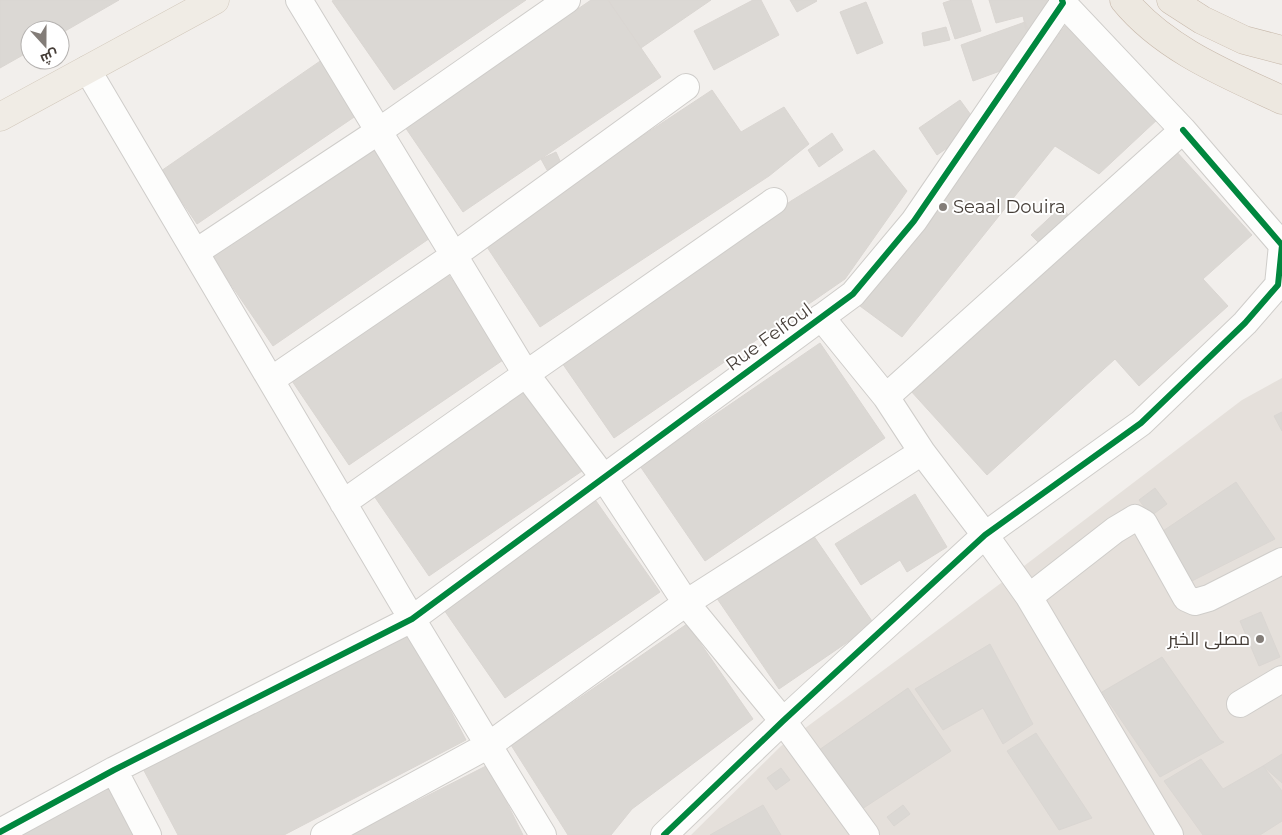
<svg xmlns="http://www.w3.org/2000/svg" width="1282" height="835" viewBox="0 0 1282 835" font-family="Montserrat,Cairo,sans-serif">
<rect width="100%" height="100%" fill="#f2efec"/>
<!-- residential -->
<path fill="#e5e0db" d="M 1282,378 L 1282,835 L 691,835 L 781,746 L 1024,566 L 1242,400 Z"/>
<!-- building -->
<path fill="#dbd8d4" stroke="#dad6d2" d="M 0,0 L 119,0 L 60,34 L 60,30 L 30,30 L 30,51 L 0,68 Z
M 334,0 L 526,0 L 394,90 L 332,1 Z
M 591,0 L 608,0 L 661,77 L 463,212 L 405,127 Z
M 608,0 L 711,0 L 641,48 Z
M 753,0 L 761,0 L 779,35 L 714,70 L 694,31 Z
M 790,0 L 816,0 L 817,1 L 797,12 Z
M 952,0 L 971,0 L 981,31 L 955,39 L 943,3 Z
M 989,0 L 1055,0 L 1061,20 L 1026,30 L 1023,16 L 996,23 Z
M 866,2 L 883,43 L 857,54 L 840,12 Z
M 1025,22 L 1038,57 L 973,81 L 961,45 Z
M 1065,26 L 1159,118 L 1099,174 L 1055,146 L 902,337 L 860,306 Z
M 946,27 L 950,40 L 924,46 L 922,33 Z
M 326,57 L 363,111 L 197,224 L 161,171 Z
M 712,90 L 741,132 L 784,107 L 809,144 L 769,176 L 540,327 L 483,241 Z
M 960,100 L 979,126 L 937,155 L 919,128 Z
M 832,133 L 843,150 L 819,167 L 808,150 Z
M 372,147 L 433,236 L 273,346 L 212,257 Z
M 874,150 L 907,191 L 845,279 L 614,438 L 560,360 L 791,201 Z
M 1175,150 L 1252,235 L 1203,279 L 1228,306 L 1139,386 L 1115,359 L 987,475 L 910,390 Z
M 556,152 L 561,163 L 547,170 L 541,159 Z
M 1061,207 L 1074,221 L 1045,249 L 1031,235 Z
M 446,271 L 506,358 L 349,465 L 290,378 Z
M 820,343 L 885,438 L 705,561 L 640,466 Z
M 526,388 L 582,471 L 429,576 L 372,493 Z
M 1282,412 L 1282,431 L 1274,416 Z
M 1236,482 L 1275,539 L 1182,586 L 1154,537 Z
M 1155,488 L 1167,504 L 1151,516 L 1139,500 Z
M 915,494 L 947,547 L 907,572 L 900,560 L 861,585 L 835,544 Z
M 596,501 L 660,592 L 505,698 L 442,607 Z
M 811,532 L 874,624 L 779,689 L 716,597 Z
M 1261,612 L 1280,657 L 1259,666 L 1240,621 Z
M 687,624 L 753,719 L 632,809 L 611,835 L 568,835 L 511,745 Z
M 406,626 L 466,740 L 284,835 L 178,835 L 141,765 Z
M 990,644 L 1033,724 L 1003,744 L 983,708 L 943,730 L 915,689 Z
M 1162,657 L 1220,740 L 1224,742 L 1160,777 L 1102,692 Z
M 908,688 L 951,751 L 862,809 L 819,750 Z
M 1036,733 L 1092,818 L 1059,830 L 1007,751 Z
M 1282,754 L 1282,783 L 1263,766 Z
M 1201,759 L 1223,789 L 1263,766 L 1282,791 L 1282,821 L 1260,835 L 1203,835 L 1164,781 Z
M 488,765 L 523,835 L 350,835 Z
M 781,768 L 790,780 L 776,790 L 767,778 Z
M 109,784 L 135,835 L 11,835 Z
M 763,805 L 781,835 L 710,835 Z
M 903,805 L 910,814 L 894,826 L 887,817 Z"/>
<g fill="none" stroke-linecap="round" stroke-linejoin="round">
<defs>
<path id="minor" d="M 299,0 L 526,374 L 604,478 L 686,603 L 783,721 L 866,835
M 87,69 L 403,604 L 543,835
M 196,252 L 379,131 L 567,0
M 821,317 L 886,397 L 922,452 L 985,535 L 1029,597 L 1170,835
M 271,380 L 453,256 L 686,87
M 886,397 L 1183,130 L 1063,3
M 343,503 L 526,374 L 774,201
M 1029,597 L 1115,530 L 1135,518 L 1144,523 L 1186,598 L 1195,602 L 1209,598 L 1282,561
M 1240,704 L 1282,679
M 114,770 L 148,835
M 0,832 L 114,770 L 412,619 L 853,294 L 914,221 L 1063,3 L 1062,0
M 324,835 L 489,745 L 686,603 L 922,452
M 664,835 L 783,721 L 985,535 L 1141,423 L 1245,323 L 1278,285 L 1282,245 L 1183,130"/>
<path id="primary" d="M 0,117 L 215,0"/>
<path id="trunk" d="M 1124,0 C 1164,49 1226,74 1282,100
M 1171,0 L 1202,20 L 1244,40 L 1282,50"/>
</defs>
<!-- minor casing -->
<use href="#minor" stroke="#cfcdca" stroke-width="28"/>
<!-- primary casing -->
<use href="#primary" stroke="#d2c8bb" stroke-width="29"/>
<!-- trunk casing -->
<use href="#trunk" stroke="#c7b8aa" stroke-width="29"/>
<!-- minor -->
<use href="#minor" stroke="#fdfdfc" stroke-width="26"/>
<!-- primary -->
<use href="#primary" stroke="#f0ece5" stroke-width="28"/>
<!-- trunk -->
<use href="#trunk" stroke="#ede8e0" stroke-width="28"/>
<defs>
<path id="cycleway" d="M 0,832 L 114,770 L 412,619 L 853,294 L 914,221 L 1063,3 L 1062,0
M 664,835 L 783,721 L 985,535 L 1141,423 L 1245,323 L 1278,285 L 1282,245 L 1183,130"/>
</defs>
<!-- cycleway casing -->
<use href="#cycleway" stroke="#fff" stroke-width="9"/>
<!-- cycleway -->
<use href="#cycleway" stroke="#00873e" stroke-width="6"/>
</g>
<!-- markers -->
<g fill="#837d78" stroke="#fff" stroke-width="2">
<circle cx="943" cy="207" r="5"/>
<circle cx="1260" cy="639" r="5"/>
</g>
<g text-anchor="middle" stroke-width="4" stroke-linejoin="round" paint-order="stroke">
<!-- poi labels -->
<g font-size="18" fill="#473f39" stroke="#fff" text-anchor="start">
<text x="953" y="213">Seaal Douira</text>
<text x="1250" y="645" text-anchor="end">مصلى الخير</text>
</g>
<!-- street labels -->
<g font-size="18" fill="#473f39" stroke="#fff">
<text transform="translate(769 337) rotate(-36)" y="6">Rue Felfoul</text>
</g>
</g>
<!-- north arrow -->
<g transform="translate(45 45) rotate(159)"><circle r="24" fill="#ffffff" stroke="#b5b2b0"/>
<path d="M0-4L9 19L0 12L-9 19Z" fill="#837d78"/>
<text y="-8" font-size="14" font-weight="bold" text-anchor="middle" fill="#473f39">ش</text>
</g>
</svg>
